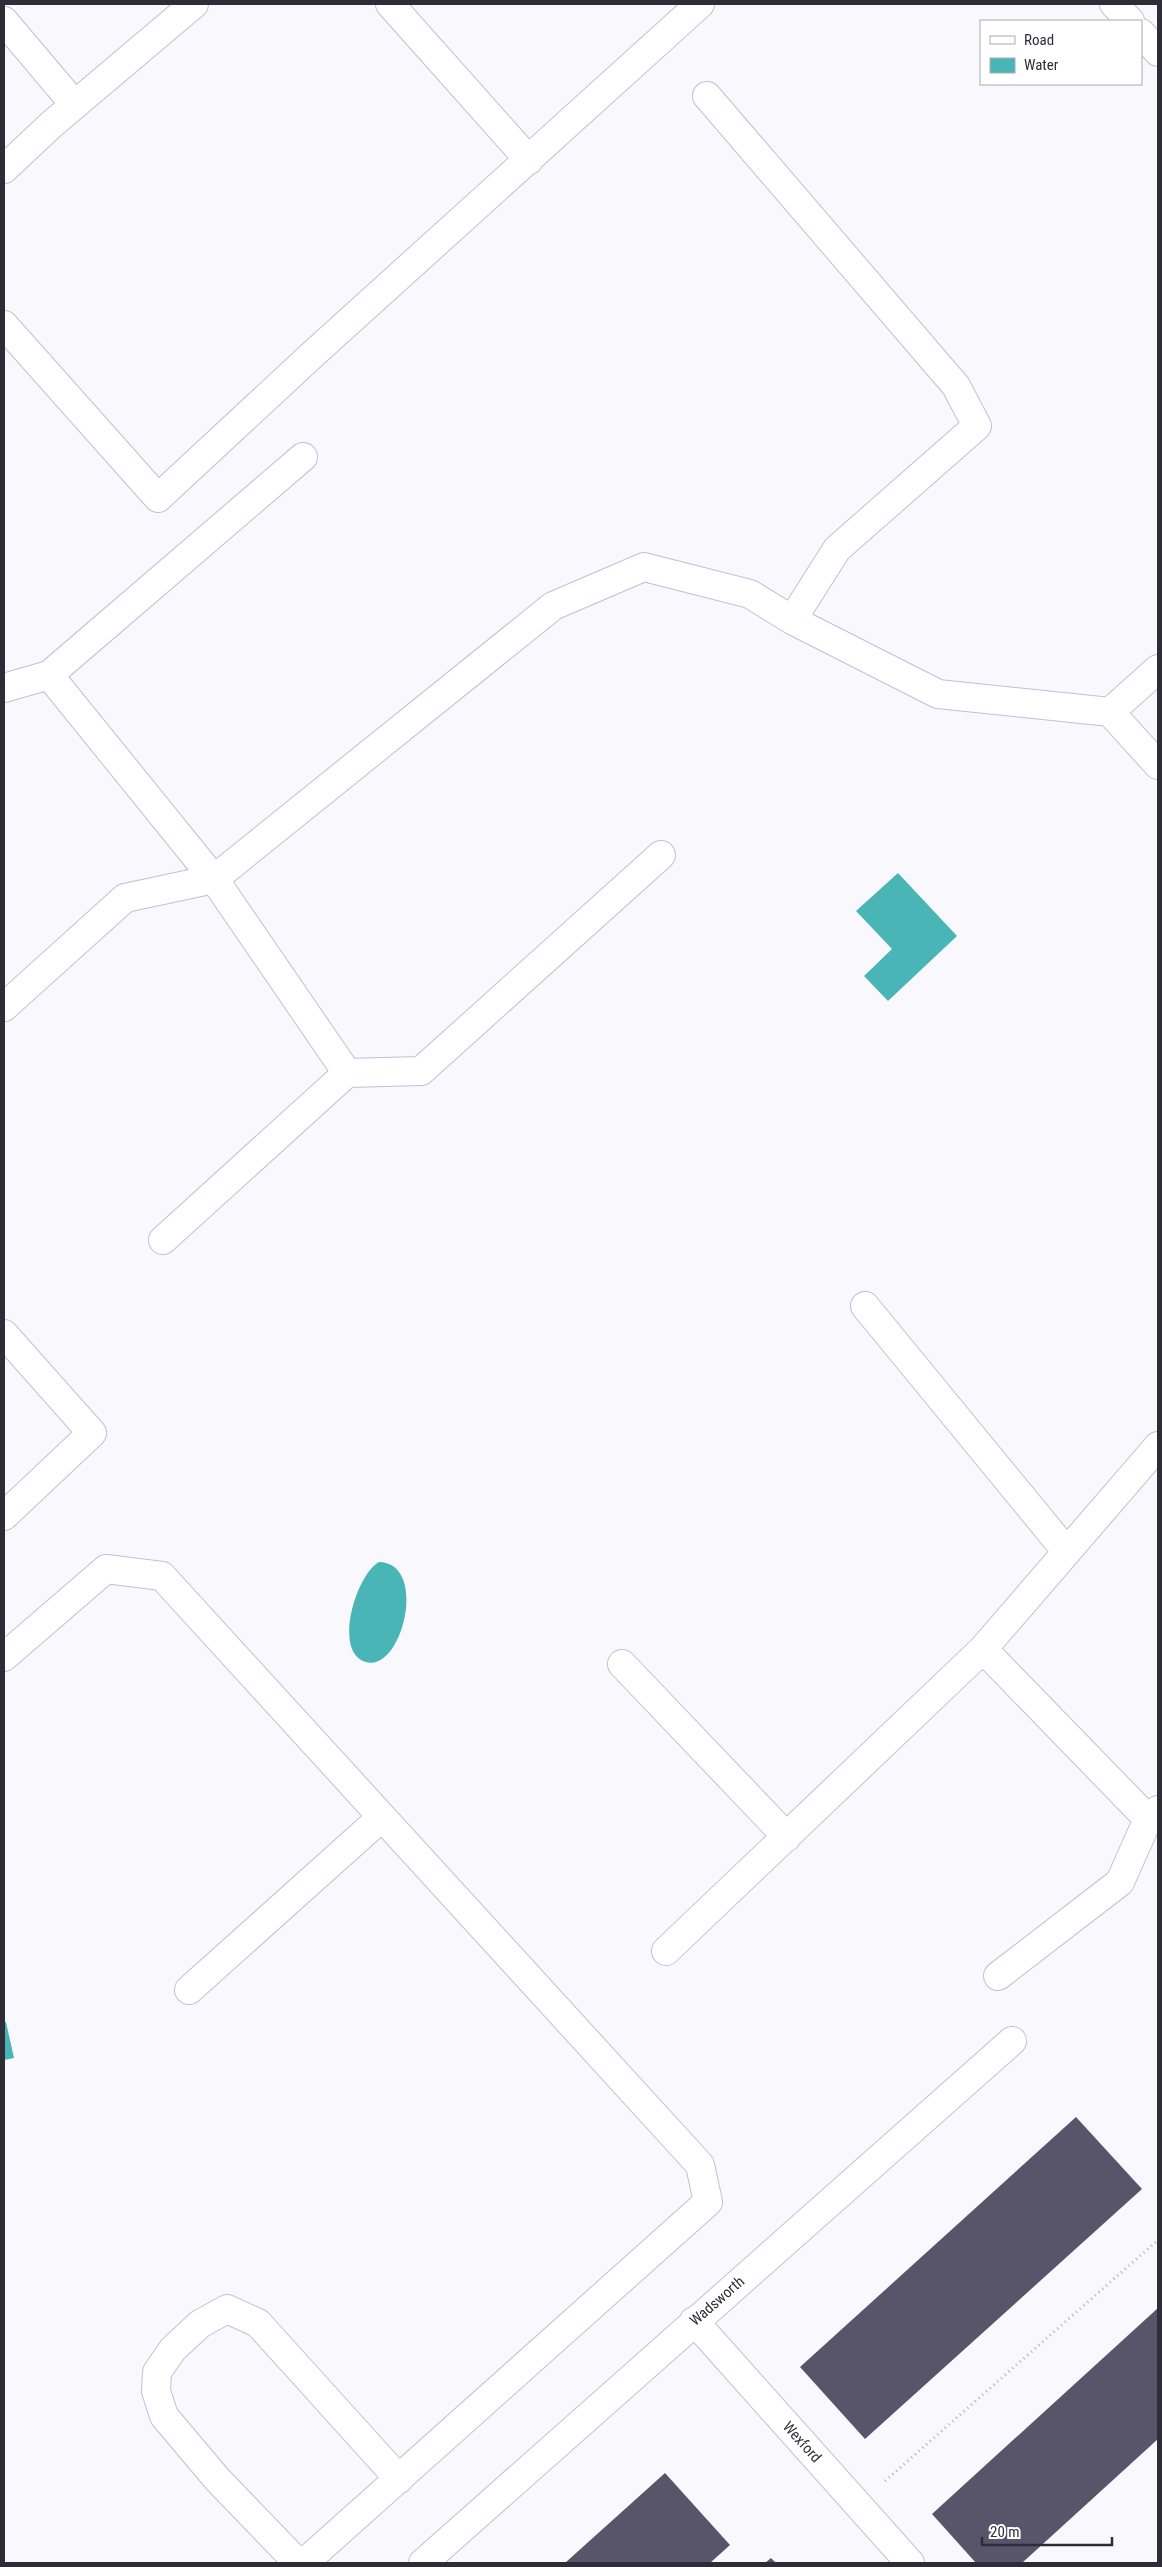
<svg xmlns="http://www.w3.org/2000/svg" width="1162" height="2567" viewBox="0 0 1162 2567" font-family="'Roboto Condensed',sans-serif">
<rect width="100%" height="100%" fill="#f8f8fd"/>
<!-- water -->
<path fill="#49b5b6" d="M 898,873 L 957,936 L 888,1001 L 864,976 L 892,949 L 856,911 Z
M 379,1562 C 431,1563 400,1682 361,1660 C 335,1645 357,1574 379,1562 Z
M 4,2022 L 6,2022 L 14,2058 L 4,2060 Z"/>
<!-- building -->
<path fill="#58556b" d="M 1076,2117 L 1142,2189 L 865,2439 L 800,2367 Z
M 1158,2308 L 1158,2439 L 1022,2563 L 976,2563 L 932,2514 Z
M 665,2473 L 730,2545 L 710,2563 L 565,2563 Z
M 771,2558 L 776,2563 L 765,2563 Z"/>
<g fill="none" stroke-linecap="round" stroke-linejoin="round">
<defs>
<path id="minor" d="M 390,4 L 529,160
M 1114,4 L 1130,21
M 4,21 L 75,105
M 1141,33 L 1158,52
M 707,96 L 956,386 L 977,426 L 837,549 L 792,620
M 4,169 L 52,124 L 194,4
M 4,325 L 158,498 L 312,355 L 700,4
M 49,675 L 303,457
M 4,688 L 49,675 L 214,879 L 347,1073 L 421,1071 L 661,855
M 1110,712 L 1158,765
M 1110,712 L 1158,669
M 4,1007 L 125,898 L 214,879 L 553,606 L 644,567 L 750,594 L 792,620 L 938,694 L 1110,712
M 163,1240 L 347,1073
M 865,1306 L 1067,1552
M 4,1334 L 92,1433 L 4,1516
M 983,1649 L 1148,1819 L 1158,1810
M 4,1657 L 106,1569 L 162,1576 L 700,2165 L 708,2202 L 304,2563
M 622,1664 L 787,1837
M 666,1951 L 983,1649 L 1158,1446
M 998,1976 L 1120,1882 L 1148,1819
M 189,1990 L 382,1817
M 694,2321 L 910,2563
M 298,2563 L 218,2480 L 164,2416 L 156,2391 L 157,2372 L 173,2349 L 200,2324 L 227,2309 L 258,2323 L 399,2479
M 423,2563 L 1012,2041"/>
</defs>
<!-- minor casing -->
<use href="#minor" stroke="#c2bfd8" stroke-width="30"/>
<!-- path -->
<path stroke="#b1b1b7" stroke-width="3" stroke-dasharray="1 4" stroke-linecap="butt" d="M 885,2481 L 1158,2240"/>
<!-- minor -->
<use href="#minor" stroke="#fff" stroke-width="28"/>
</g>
<g text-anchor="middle" stroke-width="5" stroke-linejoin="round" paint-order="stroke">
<!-- street labels -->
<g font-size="15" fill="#2e2c36" stroke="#fff">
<text transform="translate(717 2301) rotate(-41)" y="5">Wadsworth</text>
<text transform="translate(802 2442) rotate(48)" y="5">Wexford</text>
</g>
</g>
<!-- border -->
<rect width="1162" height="2567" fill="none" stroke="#2e2c36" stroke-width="10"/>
<!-- legend -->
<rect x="980" y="20" width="162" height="65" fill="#ffffff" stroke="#ababaf"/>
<rect x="990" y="36" width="25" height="8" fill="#ffffff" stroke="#ababaf"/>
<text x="1024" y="45" font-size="15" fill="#2e2c36">Road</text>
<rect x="990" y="58" width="25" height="15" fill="#49b5b6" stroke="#ababaf"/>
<text x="1024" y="70" font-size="15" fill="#2e2c36">Water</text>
<!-- scale -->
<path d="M982 2537v8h130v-8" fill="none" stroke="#2e2c36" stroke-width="2.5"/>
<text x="990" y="2537" font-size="15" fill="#2e2c36" stroke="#ffffff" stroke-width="4" paint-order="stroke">20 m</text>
</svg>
